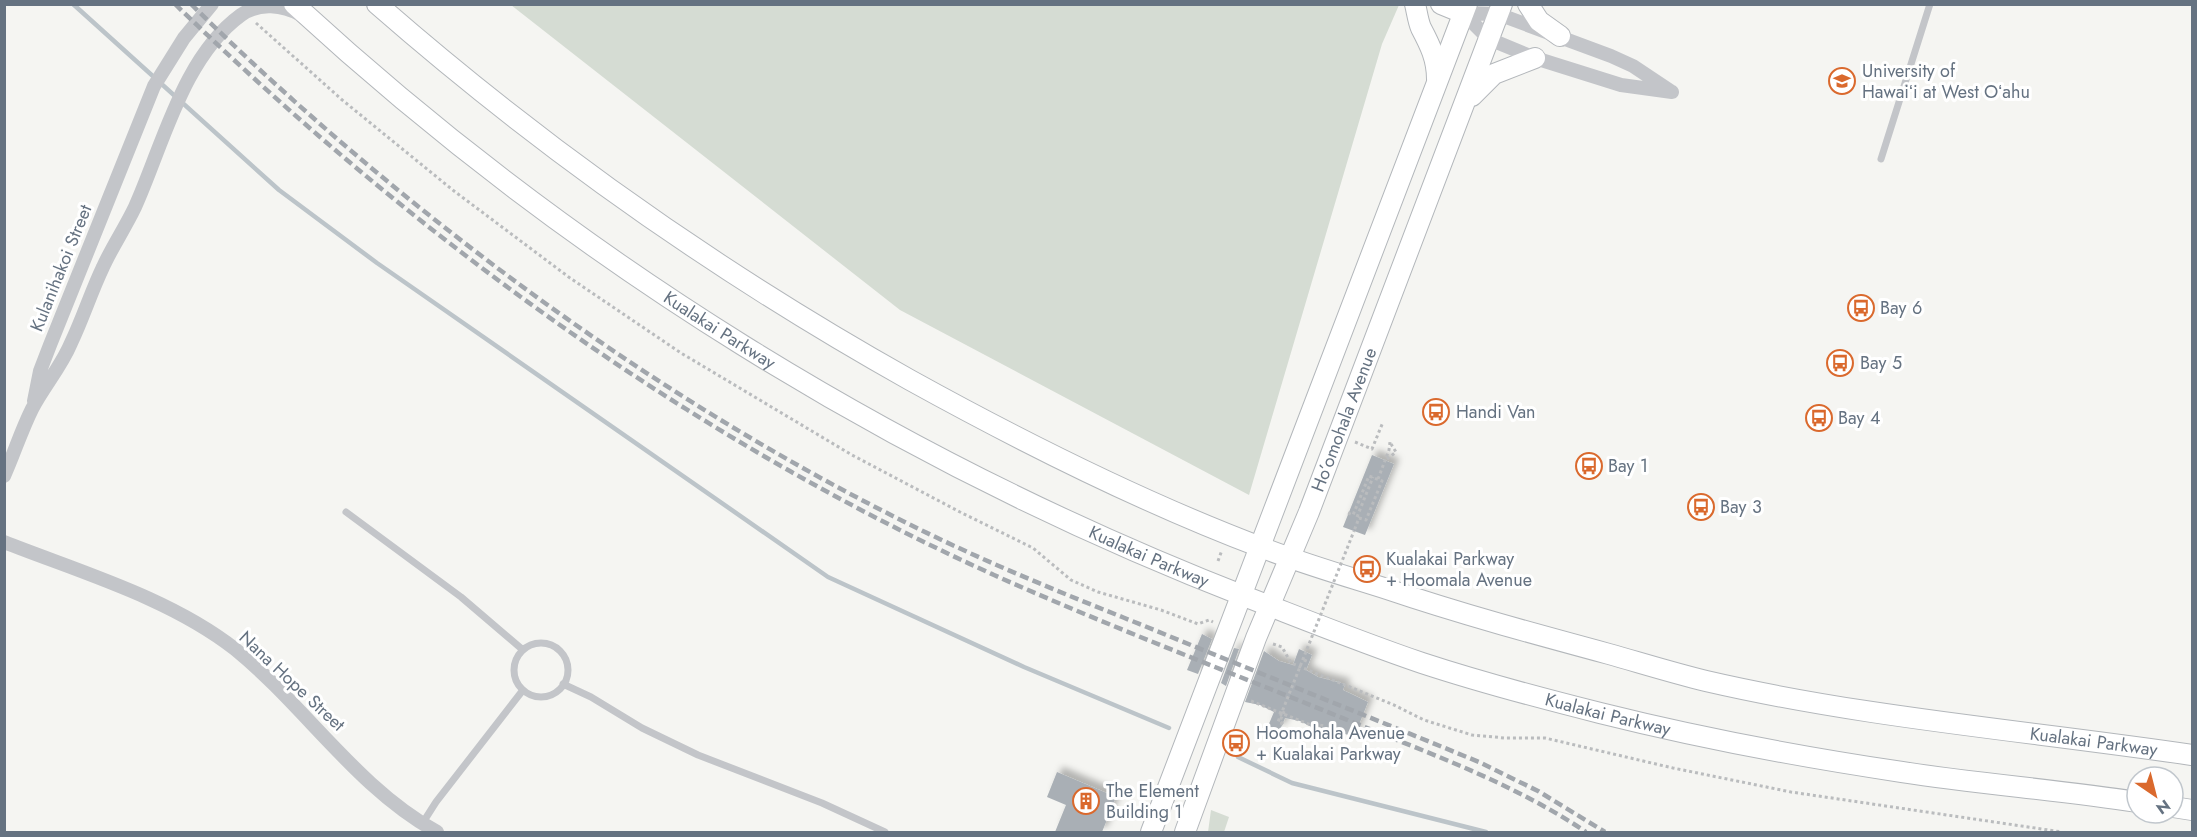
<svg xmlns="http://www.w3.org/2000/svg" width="2197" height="837" viewBox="0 0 2197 837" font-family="Jost,sans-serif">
<defs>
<filter id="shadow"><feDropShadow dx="5.5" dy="-5.5" stdDeviation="3" flood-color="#0004"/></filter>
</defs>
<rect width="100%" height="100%" fill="#f5f5f2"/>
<!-- green -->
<path fill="#d5dcd3" d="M 511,5 L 1399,5 L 1382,44 L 1249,495 L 900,310 Z
M 1211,810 L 1229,817 L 1224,832 L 1208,832 Z"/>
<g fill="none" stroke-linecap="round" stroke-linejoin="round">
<!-- stream -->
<path stroke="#bcc4c9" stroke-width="4.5" d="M 73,4 L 279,190 L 377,263 L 828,577 L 1024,667 L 1169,728
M 1238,757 L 1292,783 L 1486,832"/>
</g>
<!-- building -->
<path fill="#a9afb5" filter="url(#shadow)" d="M 1372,455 L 1394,464 L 1365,535 L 1343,527 Z
M 1202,634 L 1212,639 L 1198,674 L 1187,670 Z
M 1234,648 L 1239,649 L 1226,686 L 1221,683 Z
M 1299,649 L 1312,655 L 1306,670 L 1318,677 L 1345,684 L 1343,690 L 1368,702 L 1354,737 L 1327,728 L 1325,734 L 1300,721 L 1285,718 L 1280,730 L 1268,726 L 1274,712 L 1260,705 L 1245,702 L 1264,651 L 1279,661 L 1293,665 Z
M 1057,772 L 1116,797 L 1102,832 L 1055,832 L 1066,805 L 1047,797 Z"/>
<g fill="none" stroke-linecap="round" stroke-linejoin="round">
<defs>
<g id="secondary">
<path id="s1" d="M 294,4 C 572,260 896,461 1249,598 C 1306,620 1363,643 1422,663 C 1480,682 1540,698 1600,713 C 1700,738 1801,757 1902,772 C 1980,784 2059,790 2137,802"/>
<path id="s2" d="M 377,4 C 544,150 717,272 910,380 C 1024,443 1141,502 1263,548 C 1304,564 1346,576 1387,589 C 1461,614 1535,634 1609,654 C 1641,663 1673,673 1706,681 C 1866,718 2030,731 2192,755"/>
<path d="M 1415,4 C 1417,12 1418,21 1421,28 C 1430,45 1437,59 1437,79"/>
<path d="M 1441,4 L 1463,13"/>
<path d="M 1528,4 L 1539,21 L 1560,36"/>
<path d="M 1472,96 L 1494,74 L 1535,58"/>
<path d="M 2173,807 L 2192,810"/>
<path d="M 1151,832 L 1467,4"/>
<path id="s3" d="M 1185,832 L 1256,638 L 1309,512 L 1502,4"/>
</g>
</defs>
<!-- secondary casing -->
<use href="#secondary" stroke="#b3b7bb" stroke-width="22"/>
<!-- path -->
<path stroke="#babcbe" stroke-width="3" stroke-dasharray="3 3" stroke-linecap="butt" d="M 256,23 L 341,99 L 454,191 L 570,278 L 681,353 L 852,455 L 960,512 L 1033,548 L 1071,580 L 1098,592 L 1161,610 L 1198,624 L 1209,620 L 1213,622
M 1355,442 L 1372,449 L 1383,422
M 1387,459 L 1396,452 L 1391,444
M 1378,479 L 1389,450 L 1390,442
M 1348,513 L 1353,515 L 1369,476 L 1382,481 L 1366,520 L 1359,518 L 1354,531
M 1357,517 L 1373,477
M 1218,561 L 1222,550
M 1273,644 L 1282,647 L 1291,663 L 1394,705 L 1424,720 L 1472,735 L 1505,738 L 1545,738 L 1673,768 L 1791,792 L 2062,832
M 1304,660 L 1309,662
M 1251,701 L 1321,729 L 1322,724
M 1283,724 L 1280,721 L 1285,709"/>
<!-- lane -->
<path stroke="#c3c5c9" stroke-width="7" d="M 1881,159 L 1930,4
M 346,512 L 461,597 L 523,650
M514 670a27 27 0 1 1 54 0a27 27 0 1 1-54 0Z
M 563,684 L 591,697 L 642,728 L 698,755 L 822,803 L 885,832
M 422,824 L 436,802 L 523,690"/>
<!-- street -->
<path stroke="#c3c5c9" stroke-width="14" d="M 1463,13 L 1489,39 L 1535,58 L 1621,85 L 1672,92
M 1463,13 L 1498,14 L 1611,56 L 1633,66 L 1672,92
M 34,401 L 40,371 L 50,345 L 154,86 L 184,38 L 212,4
M 4,476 C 14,454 21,431 32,409 C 44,386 61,367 71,343 C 83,318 91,292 103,267 C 112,247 125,228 135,207 C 163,145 183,57 241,15 C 259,2 283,5 301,15
M 4,542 C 80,572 170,598 235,649 C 305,706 357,788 437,832"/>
<!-- secondary -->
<use href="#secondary" stroke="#fff" stroke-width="20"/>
<!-- rail -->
<path stroke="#a1a6ac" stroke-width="4.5" stroke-dasharray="9 4.5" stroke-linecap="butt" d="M 175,4 C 415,237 689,437 994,575 C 1115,629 1240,676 1362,726 C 1439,757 1518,786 1586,832
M 191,4 C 400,210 655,400 919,529 C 992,565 1067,595 1142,625 C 1254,671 1367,716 1479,762 L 1538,791 L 1605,832"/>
<!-- path-bridge -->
<path stroke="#babcbe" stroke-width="3" stroke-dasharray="3 3" stroke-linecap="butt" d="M 1283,724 L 1278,722 L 1354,531"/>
</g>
<!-- icons -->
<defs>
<symbol id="university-ring" viewBox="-11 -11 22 22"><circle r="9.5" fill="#fff" stroke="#da692d" stroke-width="1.5"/><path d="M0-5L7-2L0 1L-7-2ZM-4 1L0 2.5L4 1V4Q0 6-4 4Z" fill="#da692d"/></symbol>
<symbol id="bus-ring" viewBox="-11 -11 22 22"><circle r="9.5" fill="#fff" stroke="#da692d" stroke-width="1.5"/><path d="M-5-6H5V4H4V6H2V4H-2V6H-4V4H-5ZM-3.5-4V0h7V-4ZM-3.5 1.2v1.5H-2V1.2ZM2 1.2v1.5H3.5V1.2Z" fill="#da692d"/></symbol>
<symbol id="building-ring" viewBox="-11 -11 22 22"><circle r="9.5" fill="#fff" stroke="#da692d" stroke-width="1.5"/><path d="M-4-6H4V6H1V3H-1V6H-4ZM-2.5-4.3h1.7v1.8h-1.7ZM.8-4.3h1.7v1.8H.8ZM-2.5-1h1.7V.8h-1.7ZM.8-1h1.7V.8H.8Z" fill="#da692d"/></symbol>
</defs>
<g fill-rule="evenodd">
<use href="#university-ring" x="1827" y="66" width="30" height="30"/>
<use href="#bus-ring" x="1846" y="293" width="30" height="30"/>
<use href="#bus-ring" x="1825" y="348" width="30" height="30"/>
<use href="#bus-ring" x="1421" y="397" width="30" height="30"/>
<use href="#bus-ring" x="1804" y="403" width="30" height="30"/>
<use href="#bus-ring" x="1574" y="451" width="30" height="30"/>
<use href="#bus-ring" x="1686" y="492" width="30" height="30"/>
<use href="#bus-ring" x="1352" y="554" width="30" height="30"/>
<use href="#bus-ring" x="1221" y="728" width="30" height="30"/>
<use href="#building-ring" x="1071" y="786" width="30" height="30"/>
</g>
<g text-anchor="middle" stroke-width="6" stroke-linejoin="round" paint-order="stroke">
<!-- poi labels -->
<g font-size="18" fill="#657281" stroke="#fff" text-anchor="start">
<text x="1862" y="77">University of<tspan x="1862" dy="21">Hawaiʻi at West Oʻahu</tspan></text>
<text x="1880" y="314">Bay 6</text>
<text x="1860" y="369">Bay 5</text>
<text x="1456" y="418">Handi Van</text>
<text x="1838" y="424">Bay 4</text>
<text x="1608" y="472">Bay 1</text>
<text x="1720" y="513">Bay 3</text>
<text x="1386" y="565">Kualakai Parkway<tspan x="1386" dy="21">+ Hoomala Avenue</tspan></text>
<text x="1256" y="739">Hoomohala Avenue<tspan x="1256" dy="21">+ Kualakai Parkway</tspan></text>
<text x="1106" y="797">The Element<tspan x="1106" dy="21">Building 1</tspan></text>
</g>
<!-- street labels -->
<g font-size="18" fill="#657281" stroke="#fff">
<text transform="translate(61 268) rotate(-68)" y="6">Kulanihakoi Street</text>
<text dy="6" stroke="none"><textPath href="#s1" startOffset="537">Kualakai Parkway</textPath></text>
<text dy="6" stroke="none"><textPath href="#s3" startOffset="442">Ho’omohala Avenue</textPath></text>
<text dy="6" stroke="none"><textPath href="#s1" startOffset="1023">Kualakai Parkway</textPath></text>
<text transform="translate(292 681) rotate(43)" y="6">Nana Hope Street</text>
<text dy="6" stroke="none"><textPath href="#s1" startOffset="1509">Kualakai Parkway</textPath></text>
<text dy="6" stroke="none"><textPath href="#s2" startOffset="1900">Kualakai Parkway</textPath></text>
</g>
</g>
<!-- border -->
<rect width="2197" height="837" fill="none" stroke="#657281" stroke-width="12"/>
<!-- north arrow -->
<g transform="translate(2155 795) rotate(145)"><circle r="28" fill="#ffffff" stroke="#c1c7cd" stroke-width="1.5"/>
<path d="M0-4.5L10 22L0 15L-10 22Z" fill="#da692d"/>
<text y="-9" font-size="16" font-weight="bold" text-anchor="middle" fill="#657281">N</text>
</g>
</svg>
